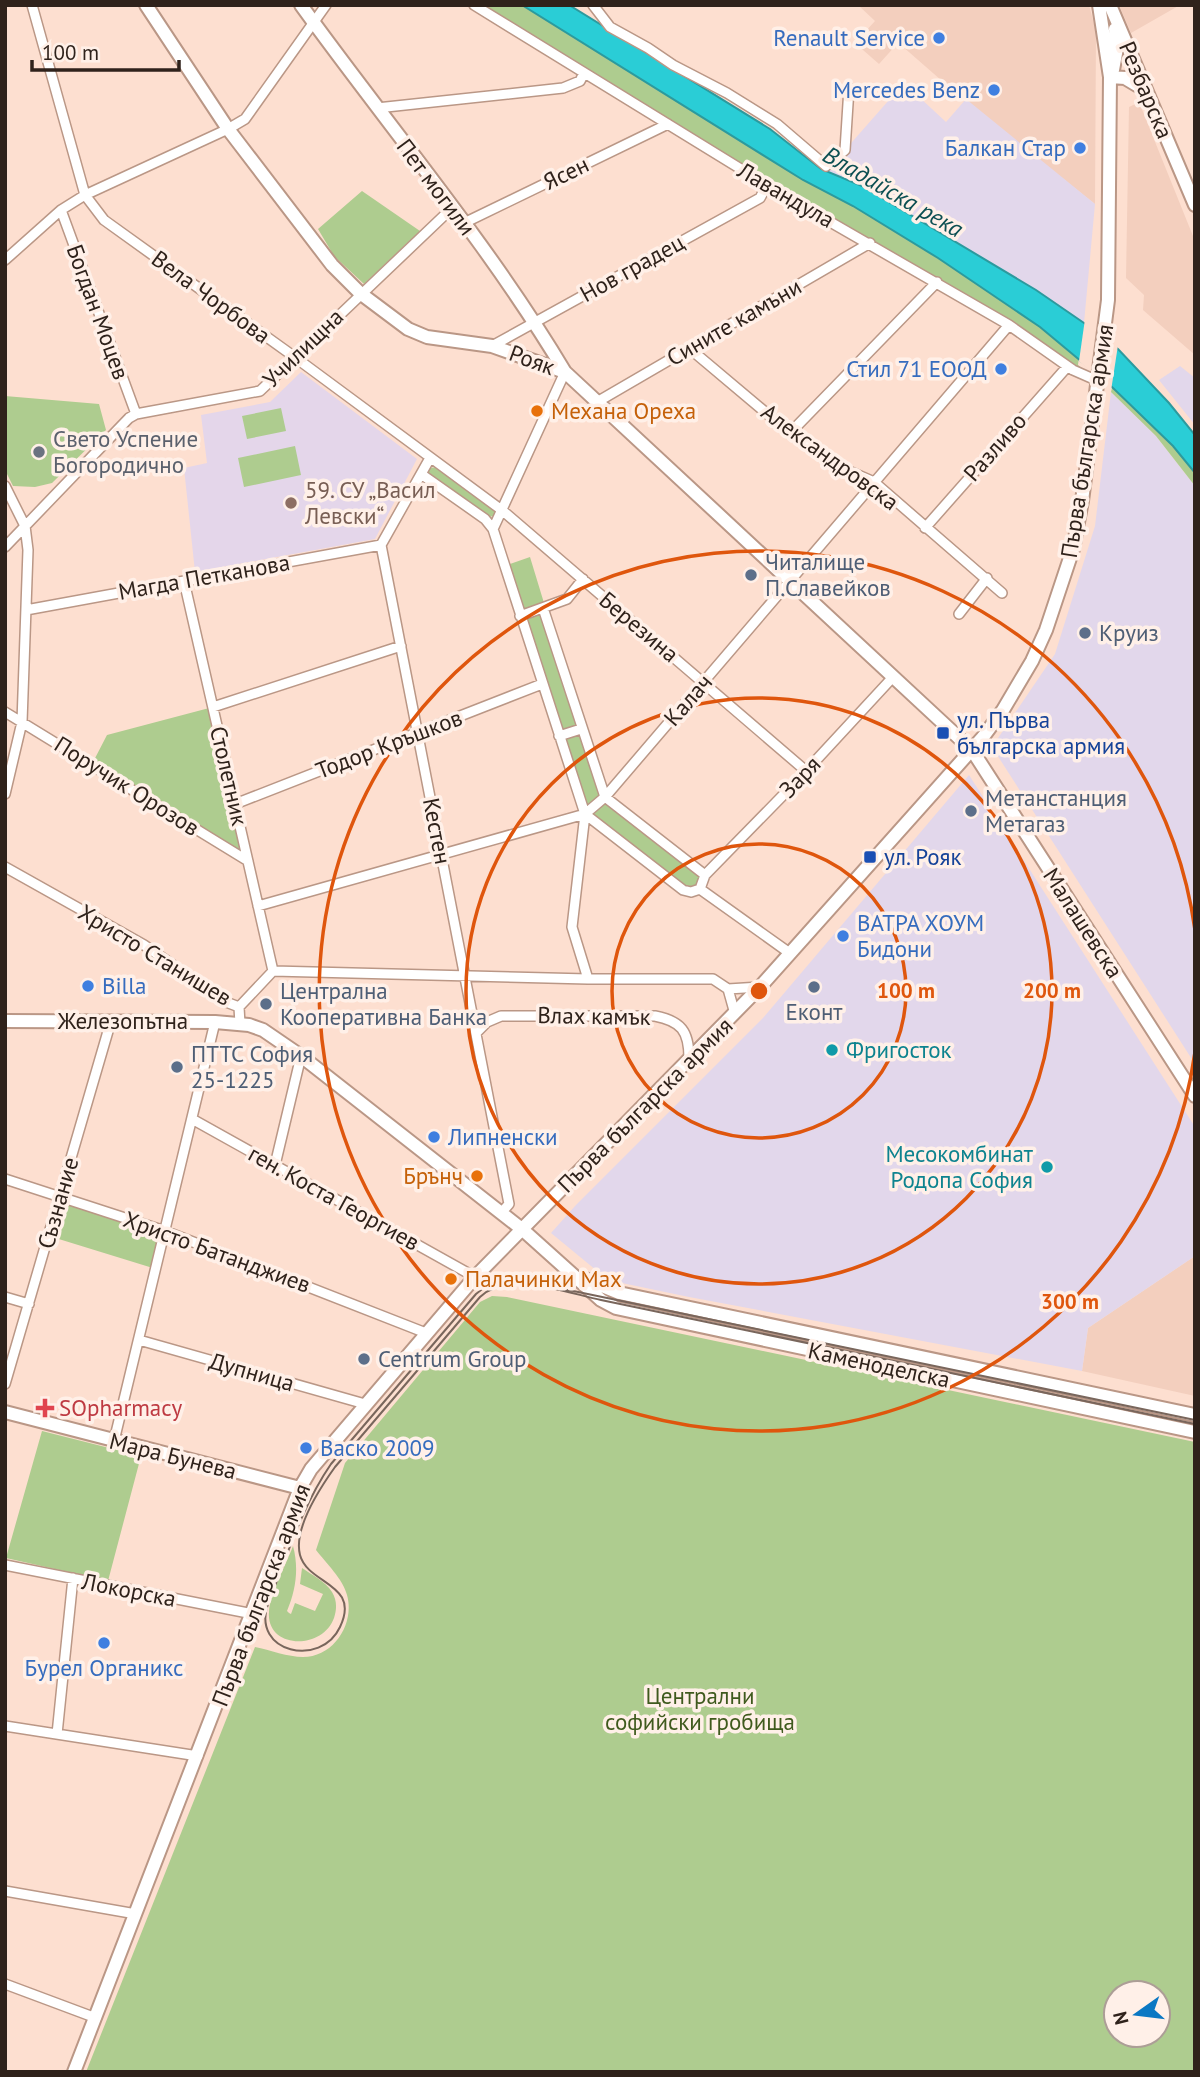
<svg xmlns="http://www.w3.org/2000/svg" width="1200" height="2077" viewBox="0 0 1200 2077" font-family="'PT Sans',sans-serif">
<rect width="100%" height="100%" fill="#fddfd0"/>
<!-- built -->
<path fill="#f3cfbe" d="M 858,5 L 1089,5 L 1096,31 L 1095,204 L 965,101 L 902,46 L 897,44 L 879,64 L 855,43 L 875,21 Z
M 1119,5 L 1180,5 L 1131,33 Z
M 1139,102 L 1195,241 L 1195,355 L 1143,310 L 1144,295 L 1126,278 L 1129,107 Z
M 1195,1256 L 1195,1396 L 1082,1371 L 1088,1328 Z"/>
<!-- industrial -->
<path fill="#e2d7eb" d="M 904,83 L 946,122 L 966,99 L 1095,204 L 1084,323 L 1036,290 L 862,186 L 821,169 L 845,150 Z
M 1180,366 L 1195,378 L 1195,425 L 1159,380 Z
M 1111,392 L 1156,436 L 1195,486 L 1195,1064 L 992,747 L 1055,654 L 1095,526 Z
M 969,775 L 1195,1127 L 1195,1256 L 1088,1328 L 1082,1371 L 689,1297 L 617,1282 L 602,1275 L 551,1233 L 576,1205 L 763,1018 Z"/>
<!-- education -->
<path fill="#e4d6ea" d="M 301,372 L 417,459 L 375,539 L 195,572 L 184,468 L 207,463 L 201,415 L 270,402 Z"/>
<!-- green -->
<path fill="#aecc8f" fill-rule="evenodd" d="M 474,5 L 522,5 L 803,180 L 853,206 L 938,258 L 1040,327 L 1079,357 L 1078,365 L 1098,381 L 1009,325 Z
M 362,191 L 420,231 L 364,284 L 334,256 L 318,229 Z
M 1112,387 L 1173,446 L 1195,473 L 1195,486 L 1156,436 L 1111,392 Z
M 5,396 L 99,404 L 106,430 L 52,483 L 35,487 L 13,486 L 5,470 Z
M 281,408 L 286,431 L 247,439 L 242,416 Z
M 295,446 L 301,475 L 244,487 L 238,458 Z
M 437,467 L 495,510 L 494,516 L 488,517 L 427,475 L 426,472 L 430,468 Z
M 530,557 L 544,603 L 524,610 L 510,564 Z
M 543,608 L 605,797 L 705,875 L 700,889 L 691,892 L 585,814 L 520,616 Z
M 213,707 L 248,861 L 92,764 L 107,735 Z
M 60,1197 L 165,1231 L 156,1269 L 49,1236 Z
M 492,1296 L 507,1297 L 1195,1442 L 1195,2072 L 86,2072 L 255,1647 C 270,1650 288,1657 303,1657 C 334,1657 355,1623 347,1595 C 343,1579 326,1563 316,1550 L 345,1463 L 480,1302 ZM 1116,1993 L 1158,1993 L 1158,2035 L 1116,2035 Z
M 42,1431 L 141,1456 L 108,1581 L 6,1558 Z
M 293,1546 C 299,1568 296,1590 287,1611 L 289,1613 L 291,1614 L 295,1603 L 315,1611 L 323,1594 L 300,1584 L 302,1568 C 312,1575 325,1581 332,1592 C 337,1600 337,1609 334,1618 C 322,1651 266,1649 269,1612 C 270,1593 286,1565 293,1546 Z"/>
<!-- water -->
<path fill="#2acdd6" stroke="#2c9a9e" stroke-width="2" d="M 522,5 L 569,5 L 770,129 L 821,169 L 862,186 L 1036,290 L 1084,323 L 1118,349 L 1169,403 L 1195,435 L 1195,473 L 1173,446 L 1112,387 L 1040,327 L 938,258 L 853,206 L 803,180 Z"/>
<!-- pier -->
<path fill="#fddfd0" d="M 1085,319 L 1118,345 L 1111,391 L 1079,361 Z"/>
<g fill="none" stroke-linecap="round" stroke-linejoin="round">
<defs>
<path id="street" d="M 32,5 L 85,195 L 104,220 L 296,358 L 503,511 L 806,771
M 474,5 L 780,193 L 1009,325 L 1073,370 L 1098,381
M 593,5 L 610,27 L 648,48 L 673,65 L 727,93 L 777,124 L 826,166 L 845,150 L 849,88
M 377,108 L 563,88 L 580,81 L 584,73
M 61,210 L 136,414
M 464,223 L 668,124
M 5,260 L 61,210 L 85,195 L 228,129 L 245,119 L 326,5
M 492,346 L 760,198 L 767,185
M 689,348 L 790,433 L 835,465 L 874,482 L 1002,593
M 597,402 L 870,243
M 790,433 L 937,282
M 430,458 L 381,545 L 509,1204 L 501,1213
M 421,474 L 485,519 L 493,529 L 585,814 L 683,890 L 691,892 L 700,889
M 5,486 L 25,526 L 28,550 L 22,722 L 5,794
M 925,528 L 1067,367
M 493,529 L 565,372
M 5,547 L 129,418 L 136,414 L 260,391 L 452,208
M 184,581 L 273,971
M 543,608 L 605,797 L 705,875 L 700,889
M 26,610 L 381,545
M 959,614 L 987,578
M 520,616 L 567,599 L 583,579
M 213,707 L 401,646
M 5,712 L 248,861
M 559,736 L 581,729
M 235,804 L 542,684
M 585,814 L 572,927 L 588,979
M 5,867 L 144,945 L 226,1002 L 239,1007 L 240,1024
M 705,875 L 795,783 L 893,677
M 700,889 L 791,954
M 258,906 L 585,814 L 605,797 L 1009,325
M 728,989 L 735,1014
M 239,1007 L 273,971 L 588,979 L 713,979 L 728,989 L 760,987
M 476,1033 L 487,1022 L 501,1016 L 655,1016 C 681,1021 689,1031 689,1058
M 192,1119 L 475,1277
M 275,1165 L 301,1056
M 5,1179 L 165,1231 L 426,1333
M 5,1297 L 29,1304
M 139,1340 L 365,1404
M 5,1384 L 111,1021
M 114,1441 L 215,1022
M 5,1565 L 253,1614
M 5,1726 L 198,1756
M 57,1734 L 73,1578
M 5,1891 L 136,1914
M 5,1984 L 96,2018"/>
<path id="secondary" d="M 146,5 L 228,129 L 332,265 L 360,293 L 408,329 L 427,337 L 492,346 L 565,372 L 972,750 L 1195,1096
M 301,5 C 389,127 488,243 565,372
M 1110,5 L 1195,205
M 1113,70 L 1117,48 L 1115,29
M 1110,77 L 1125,78 L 1145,90
M 5,1021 L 215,1022 L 249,1025 L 263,1030 L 301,1056 L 523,1230 L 601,1300 L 616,1308 L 1195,1432
M 585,1279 L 619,1293 L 1195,1415
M 5,1412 L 300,1488
M 74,2072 L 300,1488 L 311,1469 L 475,1277 L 760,987 L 983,737 L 1003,710 L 1032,661 L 1046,630 L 1073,549 L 1082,501 L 1108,300 L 1110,77 L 1099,5"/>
</defs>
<!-- street casing -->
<use href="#street" stroke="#ba9786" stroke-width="12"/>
<!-- secondary casing -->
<use href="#secondary" stroke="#ba9786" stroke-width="16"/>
<!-- street -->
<use href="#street" stroke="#fff" stroke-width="9"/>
<!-- secondary -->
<use href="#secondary" stroke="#fff" stroke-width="12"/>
<!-- tram -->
<path stroke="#79665c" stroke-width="2" d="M 1195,1420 L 525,1281 C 502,1277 494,1279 476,1294 L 331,1464 C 302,1506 287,1556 268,1604 C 251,1653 321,1668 340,1627 C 361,1583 308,1585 300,1555 C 293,1528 320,1488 335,1467 L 480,1297 C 508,1270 567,1293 601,1300 L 1195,1424"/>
</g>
<!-- distance rings -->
<g fill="none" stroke="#df560d" stroke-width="3.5">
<circle cx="759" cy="991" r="147"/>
<circle cx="759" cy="991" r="293"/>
<path d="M1195 1052A440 440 0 1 1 1195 930"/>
</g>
<!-- markers -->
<g fill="#3f7fe0" stroke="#fff0e8" stroke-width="2.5">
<circle cx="939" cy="38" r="7"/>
<circle cx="994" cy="90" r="7"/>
<circle cx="1080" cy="148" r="7"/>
<circle cx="1001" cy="369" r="7"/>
<circle cx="843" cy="936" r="7"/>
<circle cx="88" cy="986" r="7"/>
<circle cx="434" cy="1137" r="7"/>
<circle cx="306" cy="1448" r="7"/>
<circle cx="104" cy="1643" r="7"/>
</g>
<g fill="#e8710a" stroke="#fff0e8" stroke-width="2.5">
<circle cx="537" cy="411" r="7"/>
<circle cx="477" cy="1176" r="7"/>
<circle cx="451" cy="1279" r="7"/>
</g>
<circle fill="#6b7280" stroke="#fff0e8" stroke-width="2.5" cx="39" cy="452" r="7"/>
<circle fill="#8d6e63" stroke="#fff0e8" stroke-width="2.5" cx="291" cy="503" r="7"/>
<g fill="#5c6f8a" stroke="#fff0e8" stroke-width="2.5">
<circle cx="751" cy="575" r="7"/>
<circle cx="1085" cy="633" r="7"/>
<circle cx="971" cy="811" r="7"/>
<circle cx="814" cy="987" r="7"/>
<circle cx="266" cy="1004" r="7"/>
<circle cx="177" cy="1067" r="7"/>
<circle cx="364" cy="1359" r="7"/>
</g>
<g fill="#1a4fb4" stroke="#fff0e8" stroke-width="2.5">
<rect x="936" y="726" width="14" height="14" rx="3.5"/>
<rect x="863" y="850" width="14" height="14" rx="3.5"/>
</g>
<g fill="#0f9aa8" stroke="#fff0e8" stroke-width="2.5">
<circle cx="832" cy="1050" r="7"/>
<circle cx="1047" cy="1167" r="7"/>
</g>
<path fill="#e0444e" stroke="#fff0e8" stroke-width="2.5" d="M41.5 1397.5h7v7h7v7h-7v7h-7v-7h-7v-7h7z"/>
<g text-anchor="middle" stroke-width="7" stroke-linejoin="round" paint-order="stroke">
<!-- shop labels -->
<g font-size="23" fill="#366cbe" stroke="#fff0e8" text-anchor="end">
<text x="925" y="46">Renault Service</text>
<text x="980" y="98">Mercedes Benz</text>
<text x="1066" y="156">Балкан Стар</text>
<text x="987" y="377">Стил 71 ЕООД</text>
<text x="857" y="931" text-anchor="start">ВАТРА ХОУМ<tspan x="857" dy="26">Бидони</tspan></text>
<text x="102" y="994" text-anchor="start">Billa</text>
<text x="448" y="1145" text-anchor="start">Липненски</text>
<text x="320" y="1456" text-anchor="start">Васко 2009</text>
<text x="104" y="1676" text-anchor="middle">Бурел Органикс</text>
</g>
<!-- street labels -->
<g font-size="23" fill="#2f221b" stroke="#fff0e8">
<text transform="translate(1146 90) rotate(67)" y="8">Резбарска</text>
<text transform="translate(566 173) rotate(-26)" y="8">Ясен</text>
<text transform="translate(436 187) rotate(53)" y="8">Пет могили</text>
<text transform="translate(786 195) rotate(30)" y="8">Лавандула</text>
<text transform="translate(632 268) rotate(-29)" y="8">Нов градец</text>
<text transform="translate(211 297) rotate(36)" y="8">Вела Чорбова</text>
<text transform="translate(98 312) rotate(70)" y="8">Богдан Моцев</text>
<text transform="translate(734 322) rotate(-30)" y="8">Сините камъни</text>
<text transform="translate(303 348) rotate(-44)" y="8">Училищна</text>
<text transform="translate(532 360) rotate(20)" y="8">Рояк</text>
<text transform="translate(1087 441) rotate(-81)" y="8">Първа българска армия</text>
<text transform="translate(995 447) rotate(-49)" y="8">Разливо</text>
<text transform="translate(830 457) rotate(36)" y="8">Александровска</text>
<text transform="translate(204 577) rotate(-10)" y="8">Магда Петканова</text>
<text transform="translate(639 627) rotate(40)" y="8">Березина</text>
<text transform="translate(688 700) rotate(-49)" y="8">Калач</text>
<text transform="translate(389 744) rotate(-21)" y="8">Тодор Кръшков</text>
<text transform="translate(229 776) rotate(77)" y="8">Столетник</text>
<text transform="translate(800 777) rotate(-46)" y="8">Заря</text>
<text transform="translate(127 786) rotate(32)" y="8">Поручик Орозов</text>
<text transform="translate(437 831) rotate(79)" y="8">Кестен</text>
<text transform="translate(1083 923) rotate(57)" y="8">Малашевска</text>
<text transform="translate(155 955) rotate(31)" y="8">Христо Станишев</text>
<text transform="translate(594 1016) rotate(1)" y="8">Влах камък</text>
<text x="123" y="1029">Железопътна</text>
<text transform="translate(645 1105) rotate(-45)" y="8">Първа българска армия</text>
<text transform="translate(334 1198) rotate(29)" y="8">ген. Коста Георгиев</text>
<text transform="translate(58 1203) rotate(-74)" y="8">Съзнание</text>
<text transform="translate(217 1252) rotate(20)" y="8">Христо Батанджиев</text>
<text transform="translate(879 1365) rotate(12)" y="8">Каменоделска</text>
<text transform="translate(252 1372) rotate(16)" y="8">Дупница</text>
<text transform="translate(173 1456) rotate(14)" y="8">Мара Бунева</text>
<text transform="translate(129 1590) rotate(11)" y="8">Локорска</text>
<text transform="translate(261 1595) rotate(-69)" y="8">Първа българска армия</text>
</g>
<!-- food labels -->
<g font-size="23" fill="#c56008" stroke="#fff0e8" text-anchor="start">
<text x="551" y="419">Механа Ореха</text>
<text x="463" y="1184" text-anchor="end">Брънч</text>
<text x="465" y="1287">Палачинки Max</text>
</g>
<!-- worship labels -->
<g font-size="23" fill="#5b616d" stroke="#fff0e8" text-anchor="start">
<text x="53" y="447">Свето Успение<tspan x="53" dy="26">Богородично</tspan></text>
</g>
<!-- education labels -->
<g font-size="23" fill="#785e54" stroke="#fff0e8" text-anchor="start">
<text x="305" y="498">59. СУ „Васил<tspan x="305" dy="26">Левски“</tspan></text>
</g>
<!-- service labels -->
<g font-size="23" fill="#4e5e75" stroke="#fff0e8" text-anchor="start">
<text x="765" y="570">Читалище<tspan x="765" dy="26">П.Славейков</tspan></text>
<text x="1099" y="641">Круиз</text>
<text x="985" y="806">Метанстанция<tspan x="985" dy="26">Метагаз</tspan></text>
<text x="280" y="999">Централна<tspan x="280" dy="26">Кооперативна Банка</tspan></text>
<text x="814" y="1020" text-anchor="middle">Еконт</text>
<text x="191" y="1062">ПТТС София<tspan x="191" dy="26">25-1225</tspan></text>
<text x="378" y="1367">Centrum Group</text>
</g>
<!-- transit labels -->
<g font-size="23" fill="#164399" stroke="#fff0e8" text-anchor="start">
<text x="957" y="728">ул. Първа<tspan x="957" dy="26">българска армия</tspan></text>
<text x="884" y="865">ул. Рояк</text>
</g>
<!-- culture labels -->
<g font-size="23" fill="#0d838f" stroke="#fff0e8" text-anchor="start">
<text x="846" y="1058">Фригосток</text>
<text x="1033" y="1162" text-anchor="end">Месокомбинат<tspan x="1033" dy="26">Родопа София</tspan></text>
</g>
<!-- health labels -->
<g font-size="23" fill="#be3a42" stroke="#fff0e8" text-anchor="start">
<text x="59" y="1416">SOpharmacy</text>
</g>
<!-- park labels -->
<g font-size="23" fill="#3f5a1d" stroke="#fff0e8">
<text x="700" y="1704">Централни<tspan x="700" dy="26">софийски гробища</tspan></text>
</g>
<!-- water labels -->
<g font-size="24" font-style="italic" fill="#0c4f52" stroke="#fff0e8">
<text transform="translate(893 192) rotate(30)" y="8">Владайска река</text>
</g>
</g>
<circle cx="759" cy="991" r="10" fill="#df560d" stroke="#fff0e8" stroke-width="3.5"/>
<g font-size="21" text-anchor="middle" font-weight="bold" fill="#df560d" stroke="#fff0e8" stroke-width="7" stroke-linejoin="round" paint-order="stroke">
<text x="906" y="998">100 m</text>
<text x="1052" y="998">200 m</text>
<text x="1070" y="1309">300 m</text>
</g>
<!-- border -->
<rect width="1200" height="2077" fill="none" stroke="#2f221b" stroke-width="14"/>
<!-- north arrow -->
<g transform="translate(1137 2014) rotate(256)"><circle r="33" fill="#fff0e8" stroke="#ac9e96" stroke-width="2"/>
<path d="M0-5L12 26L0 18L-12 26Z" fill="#0b78c3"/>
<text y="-10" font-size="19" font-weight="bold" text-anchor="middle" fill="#2f221b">N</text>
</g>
<!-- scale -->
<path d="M32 60v10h147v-10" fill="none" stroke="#2f221b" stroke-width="3.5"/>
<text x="42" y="60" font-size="21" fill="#2f221b" stroke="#fff0e8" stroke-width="5" paint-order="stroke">100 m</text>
</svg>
